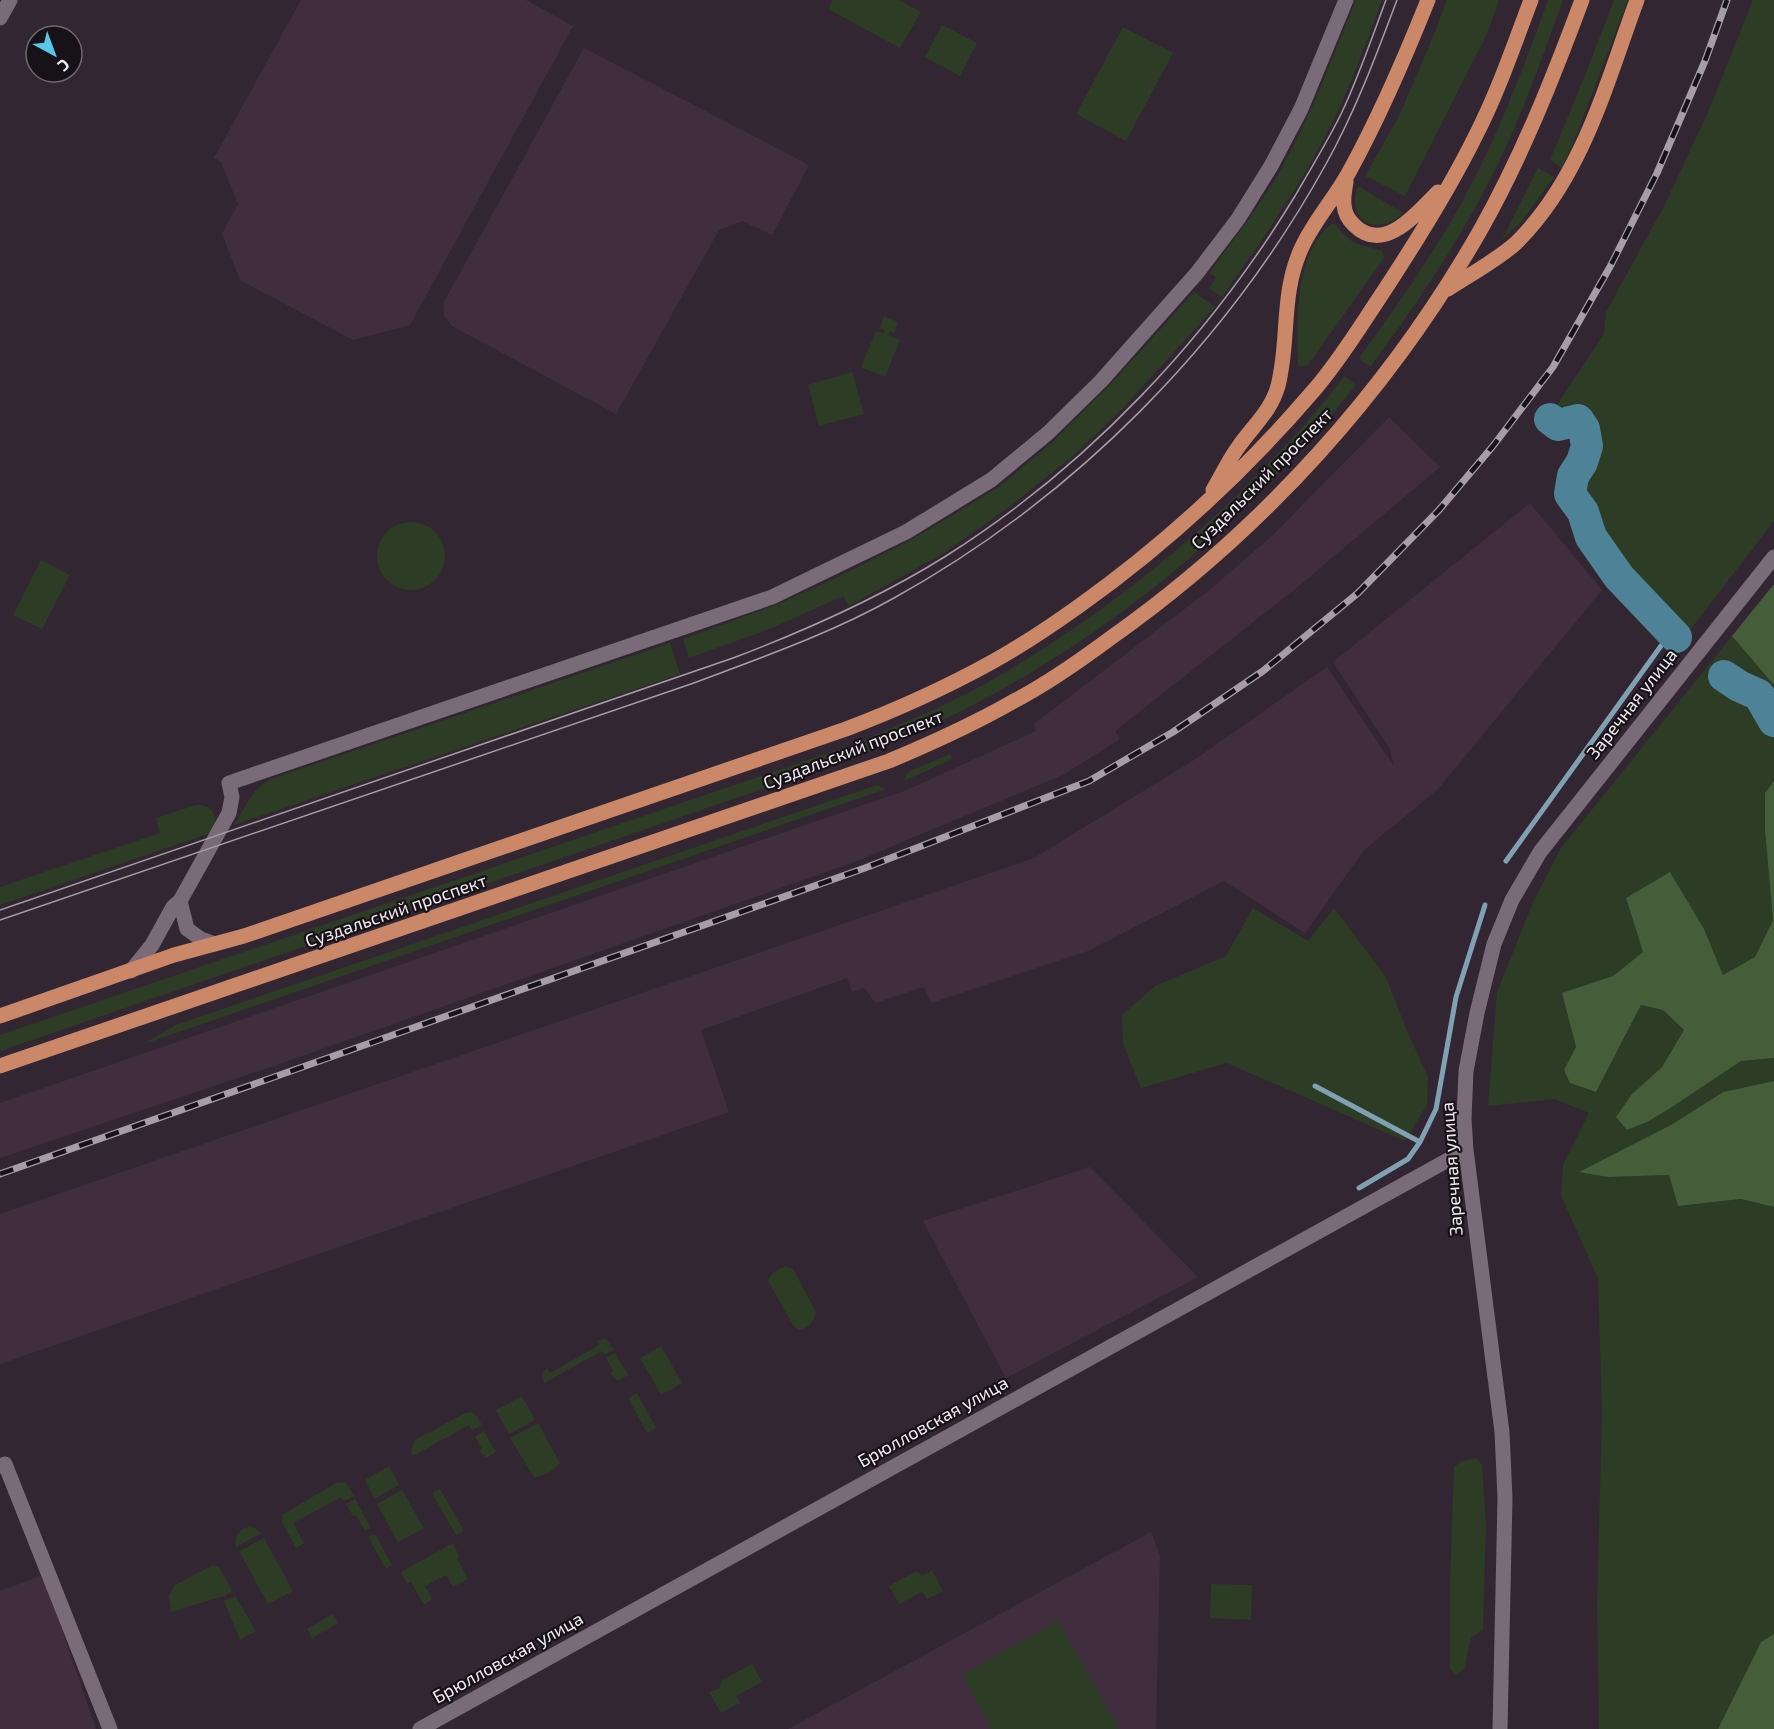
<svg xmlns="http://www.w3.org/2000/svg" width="1774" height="1729" viewBox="0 0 1774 1729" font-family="'Exo 2',sans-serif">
<rect width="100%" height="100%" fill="#332633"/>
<!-- built -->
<path fill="#402e3f" d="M 301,0 L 526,0 L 573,26 L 410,325 L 353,340 L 240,280 L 222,234 L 238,204 L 221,162 L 214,158 Z
M 584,48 L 809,165 L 772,235 L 742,221 L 719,230 L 616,414 L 452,326 L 444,316 L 444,302 Z
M 1389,417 L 1440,467 L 1294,590 L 1115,731 L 1120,739 L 1063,775 L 857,861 L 285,1062 L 0,1158 L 0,1103 L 907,790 L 1036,731 L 1034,724 L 1212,588 L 1273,535 Z
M 1530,503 L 1602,590 L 1438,789 L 1364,850 L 1305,933 L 1224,881 L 1088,951 L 931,1003 L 924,987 L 875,1003 L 865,988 L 852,992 L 847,978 L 701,1030 L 729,1112 L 0,1364 L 0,1214 L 1034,858 L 1194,760 L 1327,667 L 1394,766 L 1390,749 L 1333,662 Z
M 1090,1167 L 1198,1277 L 1006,1378 L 923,1221 Z
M 1151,1532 L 1160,1556 L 1156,1729 L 788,1729 Z
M 43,1575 L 96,1729 L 0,1729 L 0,1591 Z"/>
<!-- green -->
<path fill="#2d3c24" d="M 833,0 L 899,0 L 921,12 L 900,48 L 828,9 Z
M 1356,0 L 1382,0 C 1368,37 1355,75 1338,111 C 1307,177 1264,237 1222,297 L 1209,288 L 1216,277 L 1209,273 C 1234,239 1259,207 1280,171 C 1311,117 1332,57 1356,0 Z
M 1447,0 L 1499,0 L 1487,34 L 1405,196 L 1365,176 L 1399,116 L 1433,37 Z
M 1548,0 L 1563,0 C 1543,56 1523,112 1497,166 C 1462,237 1418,303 1370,367 L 1359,358 C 1406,294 1451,229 1485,157 C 1509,106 1529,53 1548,0 Z
M 1614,0 L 1628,0 L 1576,136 L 1562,168 L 1550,160 L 1586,73 Z
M 1753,0 L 1774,0 L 1774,521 L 1687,634 L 1633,582 L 1618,560 L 1598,537 L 1594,520 L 1579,481 C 1583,471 1590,460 1592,450 C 1596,435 1592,415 1584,403 L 1565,408 L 1557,405 L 1604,334 L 1606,312 L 1664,206 L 1709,110 Z
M 942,25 L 977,43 L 960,76 L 925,57 Z
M 1123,27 L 1173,53 L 1126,141 L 1076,114 Z
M 1538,168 L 1554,177 L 1521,222 L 1502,240 Z
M 1358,186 L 1403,213 C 1378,238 1344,221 1358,186 Z
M 1331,224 L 1335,224 C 1354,248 1357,243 1383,251 L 1384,258 L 1308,365 L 1299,367 L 1298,363 C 1297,319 1294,255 1331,224 Z
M 1194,292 L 1215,307 L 1123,408 L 1073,456 L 1009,507 L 944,553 L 849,606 L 843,596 L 772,628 L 689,658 L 683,639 L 776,605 L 834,579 L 911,540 L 999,487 L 1055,440 L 1107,388 Z
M 884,316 L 898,322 L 894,333 L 890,331 L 888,335 L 900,340 L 885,377 L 861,367 L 876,331 L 883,333 L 885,330 L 880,328 Z
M 852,372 L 864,414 L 819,426 L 808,385 Z
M 1345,376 L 1356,385 C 1222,552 1057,681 856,757 L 0,1051 L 0,1035 L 852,745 C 903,723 956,702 1004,673 C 1134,596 1251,495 1345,376 Z
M377 556a34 34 0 1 1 68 0a34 34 0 1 1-68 0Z
M 41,560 L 70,575 L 42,629 L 13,615 Z
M 1774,604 L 1774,781 L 1765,793 L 1765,831 L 1773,920 L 1755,957 L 1723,975 L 1704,929 L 1626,898 L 1643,952 L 1613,976 L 1562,993 L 1576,1047 L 1571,1083 L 1596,1092 L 1641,1005 L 1663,1010 L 1684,1030 L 1662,1067 L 1632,1094 L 1627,1130 L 1647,1122 L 1669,1109 L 1741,1061 L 1774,1058 L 1774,1081 L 1723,1092 L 1671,1125 L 1608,1177 L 1669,1175 L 1678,1206 L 1741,1199 L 1774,1207 L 1774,1634 L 1761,1642 L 1718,1729 L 1599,1729 L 1597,1603 L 1602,1414 L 1598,1278 L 1561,1196 L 1563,1165 L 1589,1113 L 1555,1099 L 1488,1106 L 1497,992 L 1534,900 L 1561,848 L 1732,636 L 1741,645 Z
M 670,643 L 680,674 L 234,825 C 245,808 252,788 271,779 Z
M 950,754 L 952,759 L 904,781 L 908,772 Z
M 877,785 L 886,789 L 141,1045 L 176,1025 Z
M 196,805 C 215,804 219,819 211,833 L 0,905 L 0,887 L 160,833 L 156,818 Z
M 1253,908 L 1308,941 L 1334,908 L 1386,977 L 1405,1026 L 1428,1077 L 1427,1105 L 1405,1141 L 1227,1063 L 1141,1088 L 1123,1044 L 1122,1015 L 1155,986 L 1226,956 Z
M 786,1266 L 793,1269 L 816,1312 C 813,1323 810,1327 799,1330 L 793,1325 L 768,1281 C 772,1273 776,1269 786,1266 Z
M 606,1338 L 614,1350 L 605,1354 L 602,1351 L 544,1383 L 542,1374 L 547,1368 L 550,1373 L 599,1345 L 597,1341 Z
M 661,1346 L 682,1383 L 661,1395 L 640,1358 Z
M 615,1353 L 628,1375 L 618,1381 L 610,1373 L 613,1371 L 606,1358 Z
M 637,1393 L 656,1428 L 647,1433 L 628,1398 Z
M 522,1396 L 535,1420 L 509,1434 L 496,1410 Z
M 472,1412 L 477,1416 L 482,1425 L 472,1430 L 469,1425 L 413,1456 L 411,1452 L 415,1440 L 465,1413 Z
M 538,1423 L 560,1463 C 555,1470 542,1477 534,1477 L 510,1438 Z
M 484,1431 L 496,1452 L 486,1458 L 484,1454 L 482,1455 L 479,1451 L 482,1449 L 475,1437 Z
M 1476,1458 L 1482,1465 L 1486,1525 L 1483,1629 L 1471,1638 L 1464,1669 L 1456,1676 L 1450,1669 L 1450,1581 L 1454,1467 L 1462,1461 Z
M 389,1466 L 399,1485 L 375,1499 L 365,1480 Z
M 338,1482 L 346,1483 L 354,1496 L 344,1501 L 341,1497 L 293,1523 L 304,1543 L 296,1548 L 282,1522 L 283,1514 Z
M 440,1489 L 464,1531 L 456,1535 L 432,1493 Z
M 402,1490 L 424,1528 L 398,1542 L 377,1504 Z
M 355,1499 L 371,1528 L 365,1531 L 356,1515 L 353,1516 L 346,1504 Z
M 248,1527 L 255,1528 L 261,1533 L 236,1547 C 234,1537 238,1530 248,1527 Z
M 375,1534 L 392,1565 L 386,1569 L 368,1537 Z
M 264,1538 L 293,1591 L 268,1604 L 239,1551 Z
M 453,1543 L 459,1556 L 457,1558 L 468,1579 L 453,1587 L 446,1575 L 425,1586 L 432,1599 L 424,1605 L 411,1582 L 407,1584 L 401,1572 Z
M 213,1565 L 220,1568 L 232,1591 L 224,1596 L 171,1612 L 169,1596 L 175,1585 Z
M 932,1570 L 943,1591 L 927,1599 L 922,1592 L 899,1604 L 889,1586 L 916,1571 C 921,1577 927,1575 932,1570 Z
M 1211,1584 L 1252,1585 L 1251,1620 L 1210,1618 Z
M 235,1596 L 256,1631 L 240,1640 L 224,1601 Z
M 333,1614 L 338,1623 L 312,1638 L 307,1629 Z
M 1058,1620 L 1119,1729 L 992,1729 L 962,1675 Z
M 752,1664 L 762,1682 L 736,1696 L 740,1703 L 721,1713 L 709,1692 L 719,1689 L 722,1680 Z"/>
<!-- forest -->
<path fill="#465d39" d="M 1774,584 L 1774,685 L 1732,636 Z
M 1774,781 L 1774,1058 L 1741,1061 L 1669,1109 L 1647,1122 L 1627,1130 L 1616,1117 L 1632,1094 L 1662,1067 L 1684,1030 L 1663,1010 L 1641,1005 L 1596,1092 L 1570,1083 L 1564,1070 L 1576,1047 L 1562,993 L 1613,976 L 1643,952 L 1626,898 L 1670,872 L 1704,929 L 1723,975 L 1755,957 L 1773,920 L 1765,831 L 1765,793 Z
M 1774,1081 L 1774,1207 L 1741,1199 L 1678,1206 L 1669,1175 L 1608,1177 L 1579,1172 L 1671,1125 L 1723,1092 Z
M 1774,1634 L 1774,1729 L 1718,1729 L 1761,1642 Z"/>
<!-- water -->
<path fill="#4e8296" stroke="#7fa1b2" stroke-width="1.5" d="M 1575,413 L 1582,419 L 1584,429 L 1579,429 L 1575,424 L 1555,430 L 1548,421 L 1552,416 L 1561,421 Z"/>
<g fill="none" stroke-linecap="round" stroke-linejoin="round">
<!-- stream -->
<path stroke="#7fa1b2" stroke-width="5" d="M 1506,861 L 1671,632
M 1315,1086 L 1420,1142 L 1408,1159 L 1359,1188
M 1420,1142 L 1436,1109 L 1456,997 L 1485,905"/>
<!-- river -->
<path stroke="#4e8296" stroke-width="32" d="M 1550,419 L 1558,425 L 1578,420 L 1584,429 L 1587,446 L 1582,462 L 1573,476 L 1570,494 L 1583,512 L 1591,537 L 1619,577 L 1676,637
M 1724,676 L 1739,686 L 1759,695 L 1774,721"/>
<!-- minor -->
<path stroke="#7a6b79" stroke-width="15" d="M 0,18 L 10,0
M 180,901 L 229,813 L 232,797 L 229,783 L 772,597 L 906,532 L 991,480 L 1048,433 L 1101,381 L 1197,273 L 1238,219 L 1271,166 L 1301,109 L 1346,0
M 131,971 L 152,945 L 173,907 L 180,901 L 187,929 L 201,939 L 215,944
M 0,1466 L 5,1464 L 110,1729
M 420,1729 L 1466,1150
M 1500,1729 L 1505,1498 L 1502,1432 L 1466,1150 L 1464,1119 L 1466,1071 L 1477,1013 L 1494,944 L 1512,900 L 1540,852 L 1774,557"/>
<!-- major -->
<path stroke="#ca8869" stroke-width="15" d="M 1346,182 C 1343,198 1341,213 1354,225 C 1384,255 1417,213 1438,192
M 1448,289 C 1468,276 1500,258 1516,243 C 1582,178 1606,84 1637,0
M 1213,490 C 1222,475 1229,459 1239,446 C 1253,426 1271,411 1278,386 C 1290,339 1280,294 1302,247 C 1314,221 1334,199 1348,174 C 1379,118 1404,60 1428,0
M 0,1016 L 174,955 L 244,936 L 846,729 C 896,710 945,688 992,662 C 1023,645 1051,626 1079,606 C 1169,542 1244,472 1315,389 C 1339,361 1358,330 1378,300 C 1413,247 1448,192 1476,135 C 1498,92 1514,45 1531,0
M 0,1066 L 889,761 C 932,743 974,724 1014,701 C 1049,683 1081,660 1112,637 C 1263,530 1390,389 1481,229 C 1522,156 1553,78 1582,0"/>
<!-- tram -->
<path stroke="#a69da6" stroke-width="1.5" d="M 0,910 L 733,658 C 807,630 879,598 946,556 C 1088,466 1208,339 1295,196 C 1311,168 1328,141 1342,112 C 1359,76 1372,37 1386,0
M 0,920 L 691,684 C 760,658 830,634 894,598 C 1074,498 1226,345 1326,164 C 1355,112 1376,56 1397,0"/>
<defs>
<path id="rail" d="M 0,1174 L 865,868 L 1089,781 L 1173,732 L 1263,671 L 1358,593 L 1439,510 L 1493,446 L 1553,367 L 1611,265 L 1657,173 L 1705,61 L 1727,0"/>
</defs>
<!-- rail casing -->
<use href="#rail" stroke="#a69da6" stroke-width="7"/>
<!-- rail -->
<use href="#rail" stroke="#171217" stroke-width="4.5" stroke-dasharray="14" stroke-linecap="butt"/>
</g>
<g text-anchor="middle" stroke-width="4.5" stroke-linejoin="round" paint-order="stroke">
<!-- street labels -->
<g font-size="18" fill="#f2eaf2" stroke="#171217">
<text transform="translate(1262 479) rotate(-45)" y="6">Суздальский проспект</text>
<text transform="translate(1632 704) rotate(-52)" y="6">Заречная улица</text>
<text transform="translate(853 750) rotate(-21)" y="6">Суздальский проспект</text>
<text transform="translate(396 911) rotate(-19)" y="6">Суздальский проспект</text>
<text transform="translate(1452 1169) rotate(-94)" y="6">Заречная улица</text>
<text transform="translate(933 1422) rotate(-29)" y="6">Брюлловская улица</text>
<text transform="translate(508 1658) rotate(-29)" y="6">Брюлловская улица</text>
</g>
</g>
<!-- north arrow -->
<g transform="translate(54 54) rotate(139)"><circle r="28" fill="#171217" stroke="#6f686f" stroke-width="1.5"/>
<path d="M0-4.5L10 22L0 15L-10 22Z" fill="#59c8e5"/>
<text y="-9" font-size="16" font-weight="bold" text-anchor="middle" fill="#f2eaf2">С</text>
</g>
</svg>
